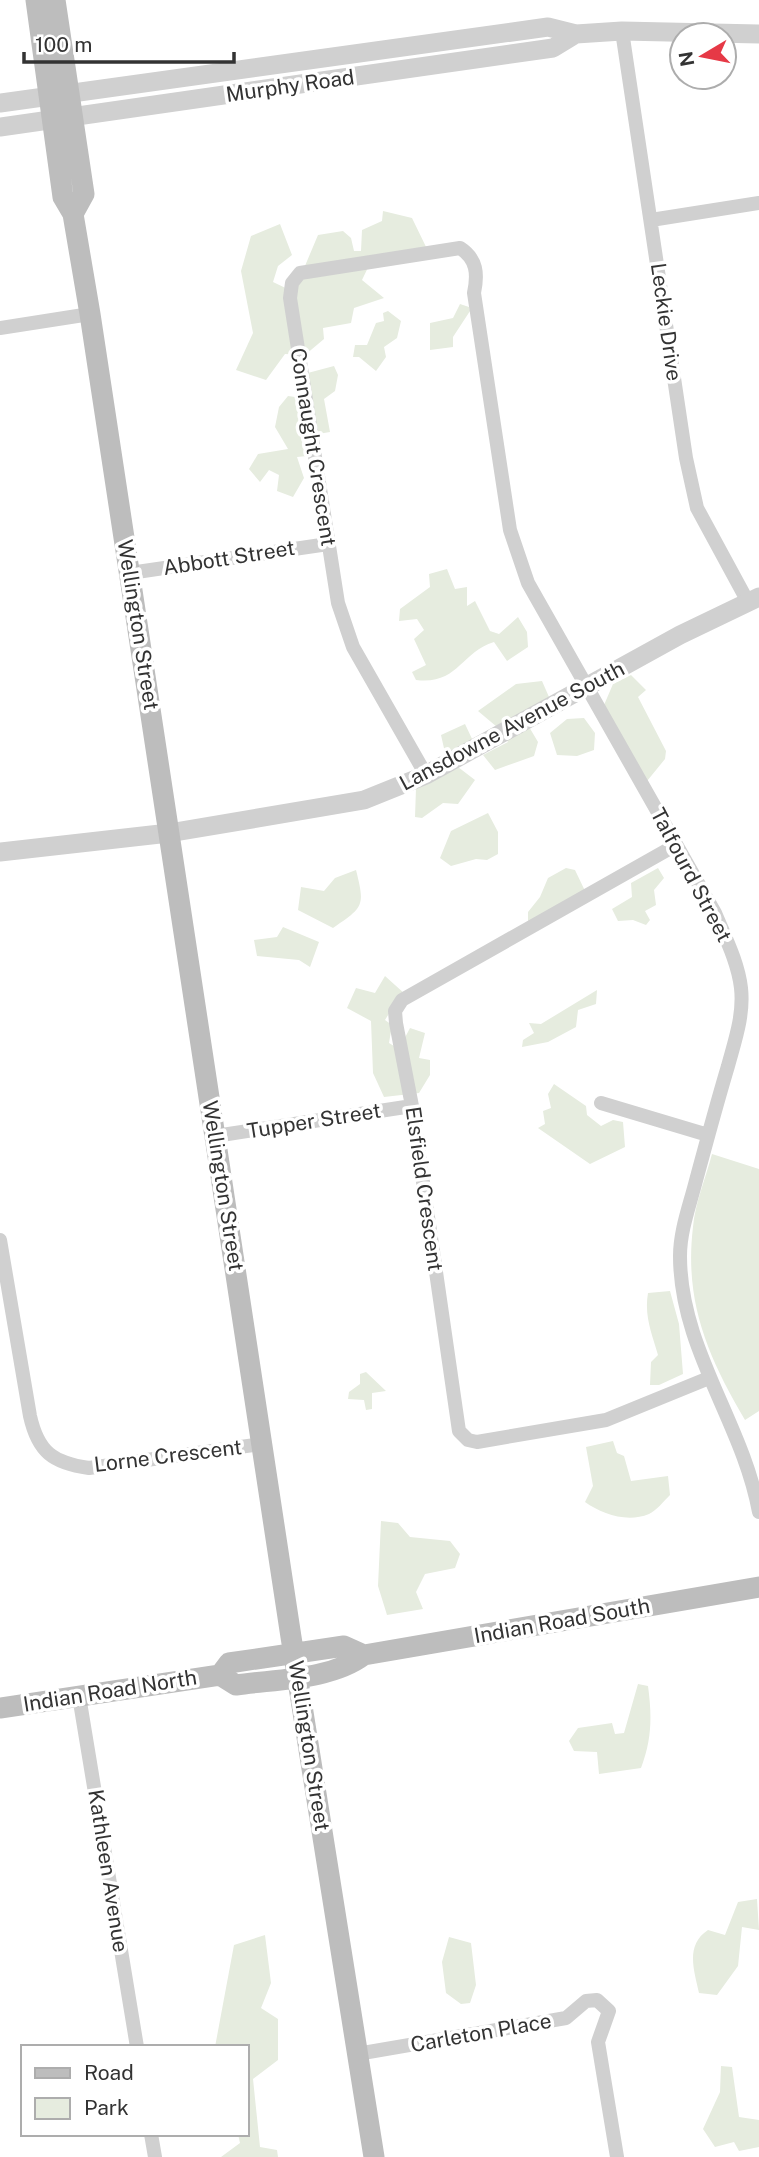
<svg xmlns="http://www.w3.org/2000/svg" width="759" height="2157" viewBox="0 0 759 2157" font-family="'Public Sans',sans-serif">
<rect width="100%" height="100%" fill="#fff"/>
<!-- green -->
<path fill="#e6ecdf" d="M 383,211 L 412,218 L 428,251 L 374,255 L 362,280 L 384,298 L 354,308 L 351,323 L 323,328 L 324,339 L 305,355 L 285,354 L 266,380 L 236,370 L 253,333 L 241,271 L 251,236 L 280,224 L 292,255 L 278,266 L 273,282 L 294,292 L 318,235 L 343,231 L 351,238 L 354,251 L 361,251 L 362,230 L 382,221 Z
M 460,304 L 469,307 L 470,311 L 453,337 L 453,347 L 430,350 L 430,323 L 453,318 Z
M 388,311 L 401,321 L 397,338 L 384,347 L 386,357 L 376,371 L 359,357 L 353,357 L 355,345 L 367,345 L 376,323 L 384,321 L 383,313 Z
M 334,366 L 338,375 L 335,391 L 324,399 L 330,432 L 318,434 L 317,455 L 297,457 L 304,478 L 293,497 L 277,491 L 279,475 L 269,470 L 260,482 L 249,469 L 258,454 L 288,449 L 275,427 L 279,407 L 288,396 L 295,397 L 304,374 Z
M 447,569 L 455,589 L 467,587 L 467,606 L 475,601 L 490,631 L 499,634 L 518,617 L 527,632 L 528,647 L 507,661 L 494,642 C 460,653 458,685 416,680 L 412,672 L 426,665 L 414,639 L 424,630 L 417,619 L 399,621 L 400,609 L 430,587 L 429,574 Z
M 631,675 L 646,690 L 638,697 L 666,751 L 665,759 L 643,786 L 601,712 L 613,684 Z
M 542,681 L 549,697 L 522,715 L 538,742 L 534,756 L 495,770 L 483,755 L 508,742 L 497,727 L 478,711 L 516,684 Z
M 584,718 L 595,733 L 594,750 L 577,756 L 557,755 L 550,733 L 567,719 Z
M 465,724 L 474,743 L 458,767 L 475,780 L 458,804 L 443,803 L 422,818 L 415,817 L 416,788 L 448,766 L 441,735 Z
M 488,813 L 498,832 L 498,854 L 487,860 L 476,859 L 451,866 L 440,858 L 451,831 Z
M 566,868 L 575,870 L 586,893 L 528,925 L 528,912 L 540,897 L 548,878 Z
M 658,868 L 664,878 L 654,890 L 656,905 L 645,911 L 650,920 L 646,925 L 633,920 L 618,921 L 612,909 L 632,897 L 631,883 Z
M 356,870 C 365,906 364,907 333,928 L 298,910 L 301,887 L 324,891 L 335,878 Z
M 283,927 L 319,942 L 310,967 L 299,960 L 257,956 L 254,940 L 277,937 Z
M 385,976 L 405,994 L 396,1002 L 385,1020 L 392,1025 L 389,1043 L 399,1049 L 410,1028 L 425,1033 L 419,1058 L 430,1060 L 430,1075 L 419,1093 L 384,1097 L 373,1073 L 371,1021 L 347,1008 L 356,988 L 375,993 Z
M 597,990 L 596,1004 L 578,1010 L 576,1027 L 548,1042 L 522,1047 L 523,1040 L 534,1033 L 529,1023 L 541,1024 Z
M 554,1084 L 586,1106 L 587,1115 L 601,1126 L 613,1120 L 623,1122 L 625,1147 L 590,1164 L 538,1128 L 545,1124 L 543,1111 L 551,1108 L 548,1094 Z
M 712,1154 L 759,1169 L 759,1411 L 745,1420 C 708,1357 684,1302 693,1227 C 695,1203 706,1177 712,1154 Z
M 670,1291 L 679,1324 L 683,1374 L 659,1385 L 650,1385 L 651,1362 L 658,1355 C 652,1334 644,1316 648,1293 Z
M 366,1372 L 386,1391 L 372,1393 L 372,1409 L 366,1410 L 364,1400 L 348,1399 L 349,1392 L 360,1384 L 360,1374 Z
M 613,1441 L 617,1453 L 624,1456 L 631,1481 L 668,1476 L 670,1495 C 664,1501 656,1511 649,1514 C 627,1523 602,1514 585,1502 L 593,1486 L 586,1447 Z
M 381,1521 L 398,1523 L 410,1537 L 450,1541 L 460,1554 L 455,1568 L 425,1574 L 416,1592 L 423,1609 L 387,1615 L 378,1586 Z
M 638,1684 L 648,1686 C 652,1716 652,1739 641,1768 L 599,1774 L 597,1752 L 574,1751 L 569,1741 L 578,1728 L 612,1723 L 615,1734 L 624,1733 Z
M 757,1899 L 759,1930 L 742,1927 L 738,1966 L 717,1995 L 699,1993 C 694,1970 685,1945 708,1930 L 725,1935 L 738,1902 Z
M 265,1935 L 271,1983 L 261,2008 L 278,2019 L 278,2060 L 253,2079 L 260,2147 L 277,2150 L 278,2157 L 221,2157 L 240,2143 L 238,2134 L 247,2134 L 247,2047 L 215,2047 L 234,1945 Z
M 449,1937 L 471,1943 L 476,1985 L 470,2003 L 461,2004 L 446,1993 L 442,1962 Z
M 721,2066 L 732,2067 L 739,2117 L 759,2120 L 759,2147 L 739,2151 L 734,2142 L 715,2147 L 703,2129 L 720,2092 Z"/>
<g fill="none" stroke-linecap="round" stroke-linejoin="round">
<!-- minor -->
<path stroke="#d0d0d0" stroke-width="14" d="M 622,31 L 686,458 L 697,508 L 748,602
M 651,220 L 759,203
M 0,328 L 90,314
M 130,573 L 328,544
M 426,775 L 353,647 L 338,603 L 290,298 L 292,283 L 300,273 L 460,248 C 477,259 478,274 474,293 L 510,530 L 528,583 L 715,913 C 725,937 738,962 741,988 C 744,1015 735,1040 728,1066 C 716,1106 705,1147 694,1188 C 688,1210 680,1233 680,1256 C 680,1349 743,1423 759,1512
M 676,845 L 402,1000 L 395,1011 L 396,1023 L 412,1106 L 459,1431 L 468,1440 L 477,1442 L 606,1420 L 709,1378
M 601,1103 L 708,1135
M 215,1136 L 412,1106
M 0,1240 L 30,1416 C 38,1452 53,1463 89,1468 L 261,1444
M 79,1696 L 137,2047
M 357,2054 L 566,2018 L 586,2001 L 597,2000 L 609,2011 L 598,2042 L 617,2157
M 151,2134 L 155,2157"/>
<!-- tertiary -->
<path stroke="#d0d0d0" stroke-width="19" d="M 0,103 L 548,27 L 576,34 L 622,31 L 759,34
M 0,127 L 553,48 L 576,34
M 0,852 L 169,833 L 364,800 L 426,775 L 680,635 L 759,597"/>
<!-- secondary -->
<path stroke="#bdbdbd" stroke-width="21" d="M 36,0 L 63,197 L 73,214 L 90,314 L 291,1637 L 374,2157
M 55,0 L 84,194 L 73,214
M 220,1675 L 236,1685 C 277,1679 331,1680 364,1655 L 759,1587
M 0,1708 L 220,1675 L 229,1663 L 344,1646 L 364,1655"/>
</g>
<g text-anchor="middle" stroke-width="7" stroke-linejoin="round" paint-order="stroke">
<!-- street labels -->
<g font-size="21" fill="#333" stroke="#fff">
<text transform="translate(290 86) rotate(-8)" y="7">Murphy Road</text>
<text transform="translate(666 322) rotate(82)" y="7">Leckie Drive</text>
<text transform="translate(313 447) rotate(81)" y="7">Connaught Crescent</text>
<text transform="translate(229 558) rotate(-9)" y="7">Abbott Street</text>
<text transform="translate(138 625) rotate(81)" y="7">Wellington Street</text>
<text transform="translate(512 726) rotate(-28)" y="7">Lansdowne Avenue South</text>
<text transform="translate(691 875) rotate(62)" y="7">Talfourd Street</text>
<text transform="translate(314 1121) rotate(-9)" y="7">Tupper Street</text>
<text transform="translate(223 1186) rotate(81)" y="7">Wellington Street</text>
<text transform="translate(424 1189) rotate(82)" y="7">Elsfield Crescent</text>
<text transform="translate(168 1456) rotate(-7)" y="7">Lorne Crescent</text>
<text transform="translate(562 1621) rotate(-10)" y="7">Indian Road South</text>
<text transform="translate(110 1691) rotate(-9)" y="7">Indian Road North</text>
<text transform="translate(309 1746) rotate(81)" y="7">Wellington Street</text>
<text transform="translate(108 1871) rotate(81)" y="7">Kathleen Avenue</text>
<text transform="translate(481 2033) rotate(-10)" y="7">Carleton Place</text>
</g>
</g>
<!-- legend -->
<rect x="21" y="2045" width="228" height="91" fill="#ffffff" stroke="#adadad" stroke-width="2"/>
<rect x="35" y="2068" width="35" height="10" fill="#bdbdbd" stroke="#adadad" stroke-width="2"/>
<text x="84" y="2080" font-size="21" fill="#333333">Road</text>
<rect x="35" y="2098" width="35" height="21" fill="#e6ecdf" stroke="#adadad" stroke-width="2"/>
<text x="84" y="2115" font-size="21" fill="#333333">Park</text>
<!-- north arrow -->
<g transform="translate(703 56) rotate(260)"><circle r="33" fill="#ffffff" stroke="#adadad" stroke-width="2"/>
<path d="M0-5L12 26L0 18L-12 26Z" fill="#e63946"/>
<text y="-10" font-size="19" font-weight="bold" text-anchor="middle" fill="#333333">N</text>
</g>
<!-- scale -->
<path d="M24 52v10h210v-10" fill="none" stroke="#333333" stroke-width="3.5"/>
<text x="35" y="52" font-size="21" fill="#333333" stroke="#ffffff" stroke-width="5" paint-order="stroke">100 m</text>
</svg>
